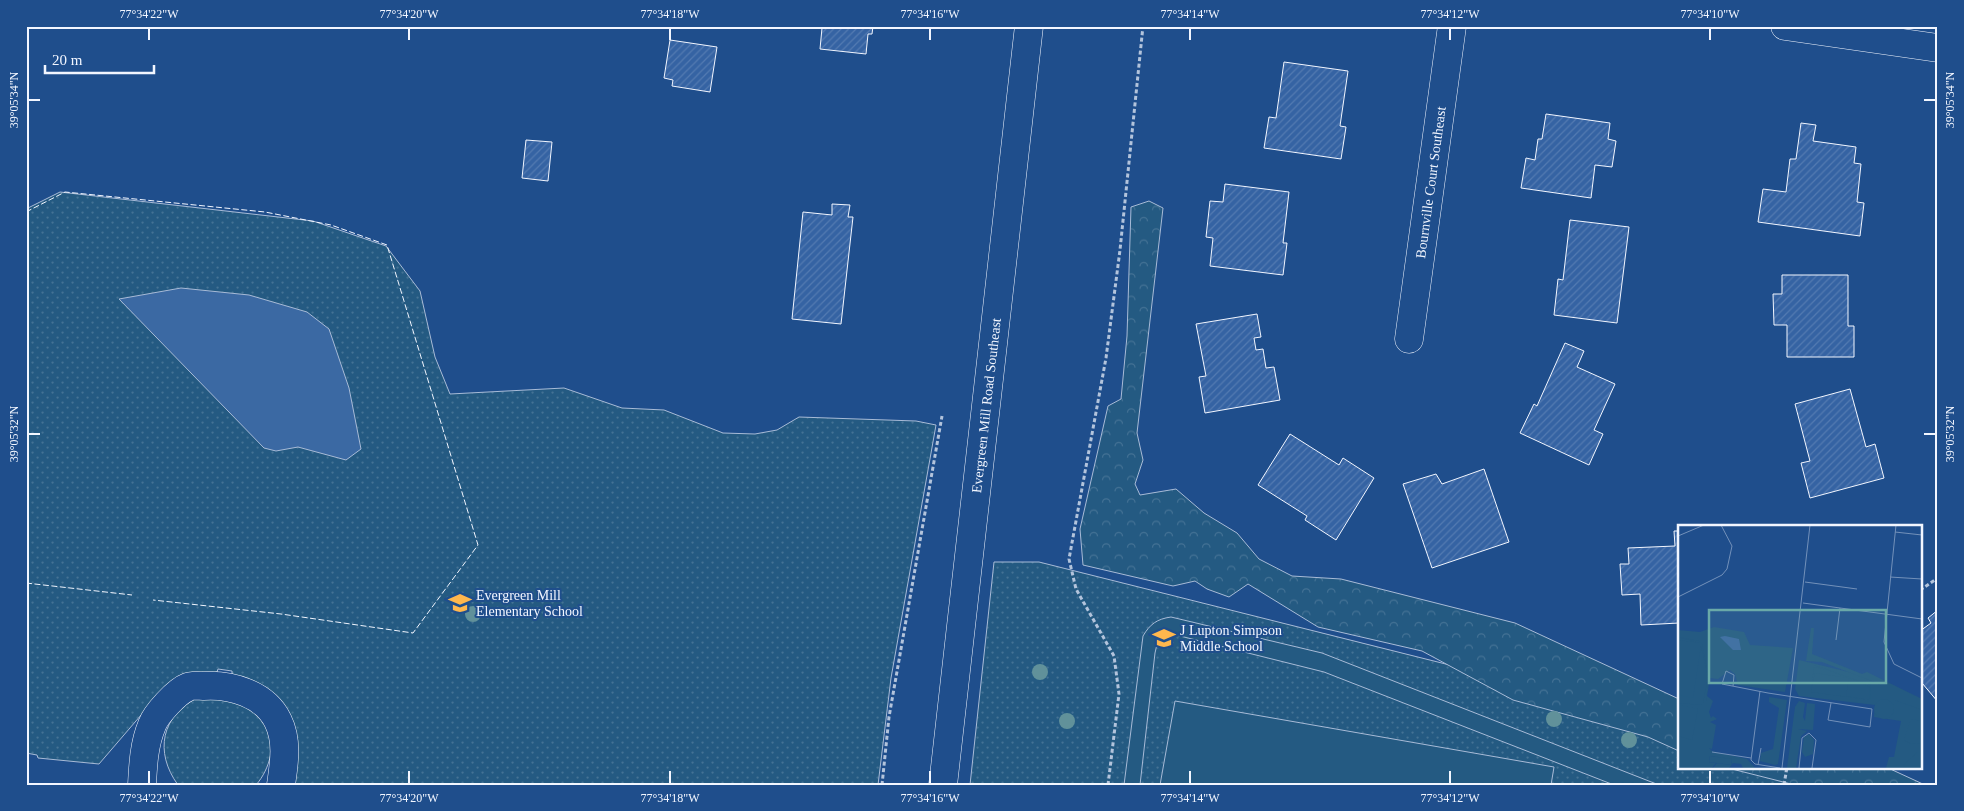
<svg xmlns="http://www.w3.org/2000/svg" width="1964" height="811" viewBox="0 0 1964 811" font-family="'Times New Roman',serif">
<defs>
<pattern id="grass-dots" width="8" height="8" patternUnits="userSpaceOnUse" patternTransform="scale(1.25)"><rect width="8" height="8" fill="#245a82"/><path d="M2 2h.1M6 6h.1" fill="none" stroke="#447295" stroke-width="1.8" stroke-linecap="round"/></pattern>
<pattern id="forest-crowns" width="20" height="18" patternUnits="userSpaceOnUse" patternTransform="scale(1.25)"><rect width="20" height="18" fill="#245a82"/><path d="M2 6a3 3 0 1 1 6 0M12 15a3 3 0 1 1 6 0" fill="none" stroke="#447295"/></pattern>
<pattern id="building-hatch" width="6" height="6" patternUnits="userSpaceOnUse" patternTransform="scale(1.25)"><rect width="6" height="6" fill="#3563a3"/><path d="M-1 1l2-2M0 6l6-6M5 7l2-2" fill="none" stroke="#537ab1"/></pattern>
</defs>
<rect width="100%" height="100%" fill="#1f4e8c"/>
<!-- grass -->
<path fill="url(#grass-dots)" stroke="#a8bbd7" d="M 60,192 L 313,221 L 386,246 L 420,291 L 435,357 L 450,394 L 564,388 L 622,408 L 664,410 L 723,433 L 755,434 L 777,430 L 799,417 L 916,421 L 936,425 L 891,678 L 878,785 L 294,785 C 295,771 299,756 297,742 C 294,706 266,681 232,675 L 232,671 L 218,669 L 217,672 L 178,679 L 166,686 L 99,764 L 38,758 L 37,755 L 26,753 L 26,209 Z
M 994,562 L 1039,562 L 1641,713 L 1679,731 L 1679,767 L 1754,767 L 1791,785 L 970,785 Z
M 199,697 L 243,700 C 250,707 259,715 265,723 C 278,741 270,769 256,785 L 178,785 C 154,752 161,715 199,697 Z"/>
<!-- forest -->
<path fill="url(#forest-crowns)" stroke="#a8bbd7" d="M 1149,201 L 1163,208 L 1137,433 L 1143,460 L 1135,484 L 1140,495 L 1176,489 L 1204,513 L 1237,533 L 1259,559 L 1292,576 L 1341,579 L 1515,623 L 1679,699 L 1679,751 L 1648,737 L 1513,700 L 1422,651 L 1318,627 L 1248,584 L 1229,597 L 1207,589 L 1195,581 L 1173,586 L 1083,565 L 1080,529 L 1108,406 L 1121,399 L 1127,336 L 1131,207 Z
M 1724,767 L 1886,767 L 1925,785 L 1795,785 Z"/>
<!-- garden -->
<path fill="#245a82" stroke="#a8bbd7" d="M 1171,617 L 1322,653 L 1659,785 L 1614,785 L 1324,672 L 1168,633 L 1158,640 L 1155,653 L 1140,785 L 1124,785 L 1143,636 C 1150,624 1157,619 1171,617 Z
M 1175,701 L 1554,767 L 1551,785 L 1160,785 Z"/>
<!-- water -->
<path fill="#3b69a3" stroke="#a8bbd7" d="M 181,288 L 249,295 L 307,312 L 329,329 L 349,388 L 361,449 L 346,460 L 298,447 L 276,451 L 264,448 L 119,299 Z"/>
<!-- building -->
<path fill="url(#building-hatch)" stroke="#f2f6ff" d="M 818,26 L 873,26 L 872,34 L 868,34 L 866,54 L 820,49 L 822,28 Z
M 670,40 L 717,47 L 710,92 L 672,86 L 673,80 L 664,78 Z
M 1284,62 L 1348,71 L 1340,126 L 1346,127 L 1341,159 L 1264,148 L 1269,117 L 1276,118 Z
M 1546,114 L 1610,123 L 1608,139 L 1616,141 L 1612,167 L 1595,165 L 1591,198 L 1521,188 L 1526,158 L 1535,160 L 1538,139 L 1542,139 Z
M 1801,123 L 1816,125 L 1813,141 L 1856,147 L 1854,163 L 1861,164 L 1857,202 L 1864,203 L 1860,236 L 1758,222 L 1763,189 L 1786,192 L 1790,159 L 1796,159 Z
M 526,140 L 552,142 L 548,181 L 522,178 Z
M 1225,184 L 1289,192 L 1283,243 L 1287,243 L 1283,275 L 1210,266 L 1213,238 L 1206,237 L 1210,201 L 1223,202 Z
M 832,204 L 850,205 L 848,217 L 853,217 L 841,324 L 792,319 L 803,212 L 832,215 Z
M 1570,220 L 1629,227 L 1617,323 L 1554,315 L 1558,279 L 1563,280 Z
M 1782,275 L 1848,275 L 1848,326 L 1854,326 L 1854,357 L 1787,357 L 1787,325 L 1774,325 L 1773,294 L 1782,294 Z
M 1257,314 L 1261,337 L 1254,338 L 1256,350 L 1263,349 L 1266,368 L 1274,367 L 1280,400 L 1205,413 L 1199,377 L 1206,376 L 1196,324 Z
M 1565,343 L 1584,351 L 1577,367 L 1615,384 L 1594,430 L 1603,434 L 1589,465 L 1520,433 L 1534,404 L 1537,406 Z
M 1850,389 L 1866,447 L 1875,444 L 1884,478 L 1810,498 L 1801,463 L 1810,461 L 1795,404 Z
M 1290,434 L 1339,465 L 1343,458 L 1374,478 L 1336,540 L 1305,520 L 1307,516 L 1258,485 Z
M 1484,469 L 1509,542 L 1432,568 L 1403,484 L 1436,474 L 1442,484 Z
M 1674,531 L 1679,531 L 1679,623 L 1641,625 L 1640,594 L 1622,595 L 1620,564 L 1629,564 L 1628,548 L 1675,546 Z
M 1938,610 L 1938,702 L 1922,683 L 1920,684 L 1920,631 L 1931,623 L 1928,618 Z"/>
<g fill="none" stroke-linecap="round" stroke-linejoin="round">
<defs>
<g id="minor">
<path d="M 1785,26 L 1938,48"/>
<path id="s1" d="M 1409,339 L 1452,26"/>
<path d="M 142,785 C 143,765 144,744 152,725 C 156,714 177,691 188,687 C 192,685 199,686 203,686 C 231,684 265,694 278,721 C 288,741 284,764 281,785"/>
</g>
<g id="major">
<path id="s2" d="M 943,785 L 1029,26"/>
</g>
</defs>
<!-- minor casing -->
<use href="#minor" stroke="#f2f6ff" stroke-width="29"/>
<!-- major casing -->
<use href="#major" stroke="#f2f6ff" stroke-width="29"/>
<!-- path -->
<path stroke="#b3c4dc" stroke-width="3" stroke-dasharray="4 2.5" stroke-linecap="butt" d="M 1920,590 L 1938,578
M 882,785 L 889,717 L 942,416
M 1108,785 L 1119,694 L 1114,656 L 1076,589 L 1069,559 L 1106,358 L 1120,250 L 1143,26
M 1784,785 L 1787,767"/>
<!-- minor -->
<use href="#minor" stroke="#1f4e8c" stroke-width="28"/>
<!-- major -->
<use href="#major" stroke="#1f4e8c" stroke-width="28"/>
<!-- fence -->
<path stroke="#f2f6ff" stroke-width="1" stroke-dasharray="6 2.5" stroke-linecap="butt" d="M 26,212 L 65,192 L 265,212 L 331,225 L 387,245 L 478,545 L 413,633 L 281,614 L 153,600
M 26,583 L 132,595"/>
</g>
<!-- trees -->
<g fill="#61919a">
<circle cx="473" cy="614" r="8"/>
<circle cx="1040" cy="672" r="8"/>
<circle cx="1554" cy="719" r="8"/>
<circle cx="1067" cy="721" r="8"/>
<circle cx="1629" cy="740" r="8"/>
</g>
<!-- ticks -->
<path fill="none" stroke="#f2f6ff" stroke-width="2" d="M 149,28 L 149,40M 409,28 L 409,40M 670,28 L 670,40M 930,28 L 930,40M 1190,28 L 1190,40M 1450,28 L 1450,40M 1710,28 L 1710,40M 28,100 L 40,100M 1924,100 L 1936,100M 28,434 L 40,434M 1924,434 L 1936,434M 149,771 L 149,784M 409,771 L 409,784M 670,771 L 670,784M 930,771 L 930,784M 1190,771 L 1190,784M 1450,771 L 1450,784M 1710,771 L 1710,784"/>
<!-- icons -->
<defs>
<symbol id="school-bare" viewBox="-9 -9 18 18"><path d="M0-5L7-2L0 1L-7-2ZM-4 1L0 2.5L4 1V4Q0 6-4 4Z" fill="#ffb74d" stroke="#1f4e8c" stroke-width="2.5" paint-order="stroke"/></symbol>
</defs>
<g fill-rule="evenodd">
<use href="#school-bare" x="444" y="587" width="32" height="32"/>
<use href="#school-bare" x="1148" y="622" width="32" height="32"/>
</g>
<g text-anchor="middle" stroke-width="4" stroke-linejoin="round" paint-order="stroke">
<!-- street labels -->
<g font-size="14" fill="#f2f6ff" stroke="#1f4e8c">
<text dy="5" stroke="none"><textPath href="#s1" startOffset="158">Bournville Court Southeast</textPath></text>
<text dy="5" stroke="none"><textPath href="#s2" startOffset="382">Evergreen Mill Road Southeast</textPath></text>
</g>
<!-- poi labels -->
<g font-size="14" fill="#f2f6ff" stroke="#1f4e8c" text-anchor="start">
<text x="476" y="600">Evergreen Mill<tspan x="476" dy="16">Elementary School</tspan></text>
<text x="1180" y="635">J Lupton Simpson<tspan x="1180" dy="16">Middle School</tspan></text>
</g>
</g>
<!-- overview -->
<g transform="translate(1678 525)">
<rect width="244" height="244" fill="#1f4e8c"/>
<path d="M 36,102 L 66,107 L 72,120 L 115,123 L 107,167 L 60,160 L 57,149 L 52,145 L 40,154 L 32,153 L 29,171 L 35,176 L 31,187 L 33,193 L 35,191 L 39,194 L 32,197 L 38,200 L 34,224 L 39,226 L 31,223 L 34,226 L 69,234 L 77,243 L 65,243 L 63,239 L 55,238 L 51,243 L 35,243 L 39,238 L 53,240 L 54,235 L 32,231 L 31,237 L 38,238 L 34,243 L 0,243 L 0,105 L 22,107 ZM 121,135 L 179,149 L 244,180 L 244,243 L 208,243 L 211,232 L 216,232 L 223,196 L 196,192 L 197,180 L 121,171 L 117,164 ZM 91,172 L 109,175 L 100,239 L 97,240 L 82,236 L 83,228 L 95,224 L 101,183 L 91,177 ZM 121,176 L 127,178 L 125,192 L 127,196 L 129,178 L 137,179 L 135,205 L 120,204 L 129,206 L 123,211 L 118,243 L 109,243 L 117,182 ZM 131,209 L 136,215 L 135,229 L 127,232 L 124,227 L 126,212 Z" fill="#245a82"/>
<path d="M 133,103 L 136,103 L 134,129 L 184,149 L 189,147 L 244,174 L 244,185 L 217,175 L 199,158 L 144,137 L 128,136 Z" fill="#245a82"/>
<path d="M 0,112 L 21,116 L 24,119 L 31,153 L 28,176 L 24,180 L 0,178 L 25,178 L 30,152 L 23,121 L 15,173 L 0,170 L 0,115 L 22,118 ZM 136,140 L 193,160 L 192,175 L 133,167 ZM 136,142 L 150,145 L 170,153 L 137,148 L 133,165 ZM 171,153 L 192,162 L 191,175 L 168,171 ZM196 184a10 10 0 1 1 20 0a10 10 0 1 1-20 0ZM 0,180 L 20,184 L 14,215 L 0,211 ZM 233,194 L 244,196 L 244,218 L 233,219 L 226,215 ZM 240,227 L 244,231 L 244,243 L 228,243 L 225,240 ZM 32,231 L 54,234 L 53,240 L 31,237 Z" fill="#245a82" fill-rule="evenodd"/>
<path d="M 47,111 L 61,114 L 63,125 L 55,125 L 42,112 Z" fill="#3b69a3"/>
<path fill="none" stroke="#7391ba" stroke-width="1" d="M 218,0 L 206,117 L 216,139 L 244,153M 217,7 L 244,10M 0,11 L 26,0M 212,52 L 244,54M 127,57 L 179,64M 0,72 L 44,50 L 49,44 L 54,21 L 43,0M 125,78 L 244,94M 158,115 L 162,83M 55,161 L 56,150 L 48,146 L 44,159 L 90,168 L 194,184 L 192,202 L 150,195 L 153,178M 82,166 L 73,235 L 77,239 L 102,243M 34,227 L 73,233M 80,240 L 83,223M 104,243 L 132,0M 121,243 L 124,213 L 131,208 L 138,215 L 134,243"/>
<path fill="#6aa9a8" fill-opacity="0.15" stroke="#6aa9a8" stroke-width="2.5" d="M 31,85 L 208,85 L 208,158 L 31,158 Z"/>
<rect width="244" height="244" fill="none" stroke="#f2f6ff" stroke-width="2.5"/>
</g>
<!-- border -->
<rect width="1964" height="811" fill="none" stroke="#1f4e8c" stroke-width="55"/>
<!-- scale -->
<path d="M45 65v8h109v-8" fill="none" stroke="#f2f6ff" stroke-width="2.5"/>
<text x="52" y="65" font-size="15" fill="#f2f6ff" stroke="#1f4e8c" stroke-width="4" paint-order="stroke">20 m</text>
<rect x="28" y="28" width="1908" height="756" fill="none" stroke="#f2f6ff" stroke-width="2"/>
<g font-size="12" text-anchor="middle" fill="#f2f6ff">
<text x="149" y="18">77°34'22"W</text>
<text x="409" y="18">77°34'20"W</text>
<text x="670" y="18">77°34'18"W</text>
<text x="930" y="18">77°34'16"W</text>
<text x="1190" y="18">77°34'14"W</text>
<text x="1450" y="18">77°34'12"W</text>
<text x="1710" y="18">77°34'10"W</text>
<text transform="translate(14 100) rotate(-90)" y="4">39°05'34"N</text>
<text transform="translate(1950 100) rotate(-90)" y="4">39°05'34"N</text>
<text transform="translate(14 434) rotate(-90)" y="4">39°05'32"N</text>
<text transform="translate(1950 434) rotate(-90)" y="4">39°05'32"N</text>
<text x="149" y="802">77°34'22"W</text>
<text x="409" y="802">77°34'20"W</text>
<text x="670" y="802">77°34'18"W</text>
<text x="930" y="802">77°34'16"W</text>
<text x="1190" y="802">77°34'14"W</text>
<text x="1450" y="802">77°34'12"W</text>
<text x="1710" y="802">77°34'10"W</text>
</g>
</svg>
